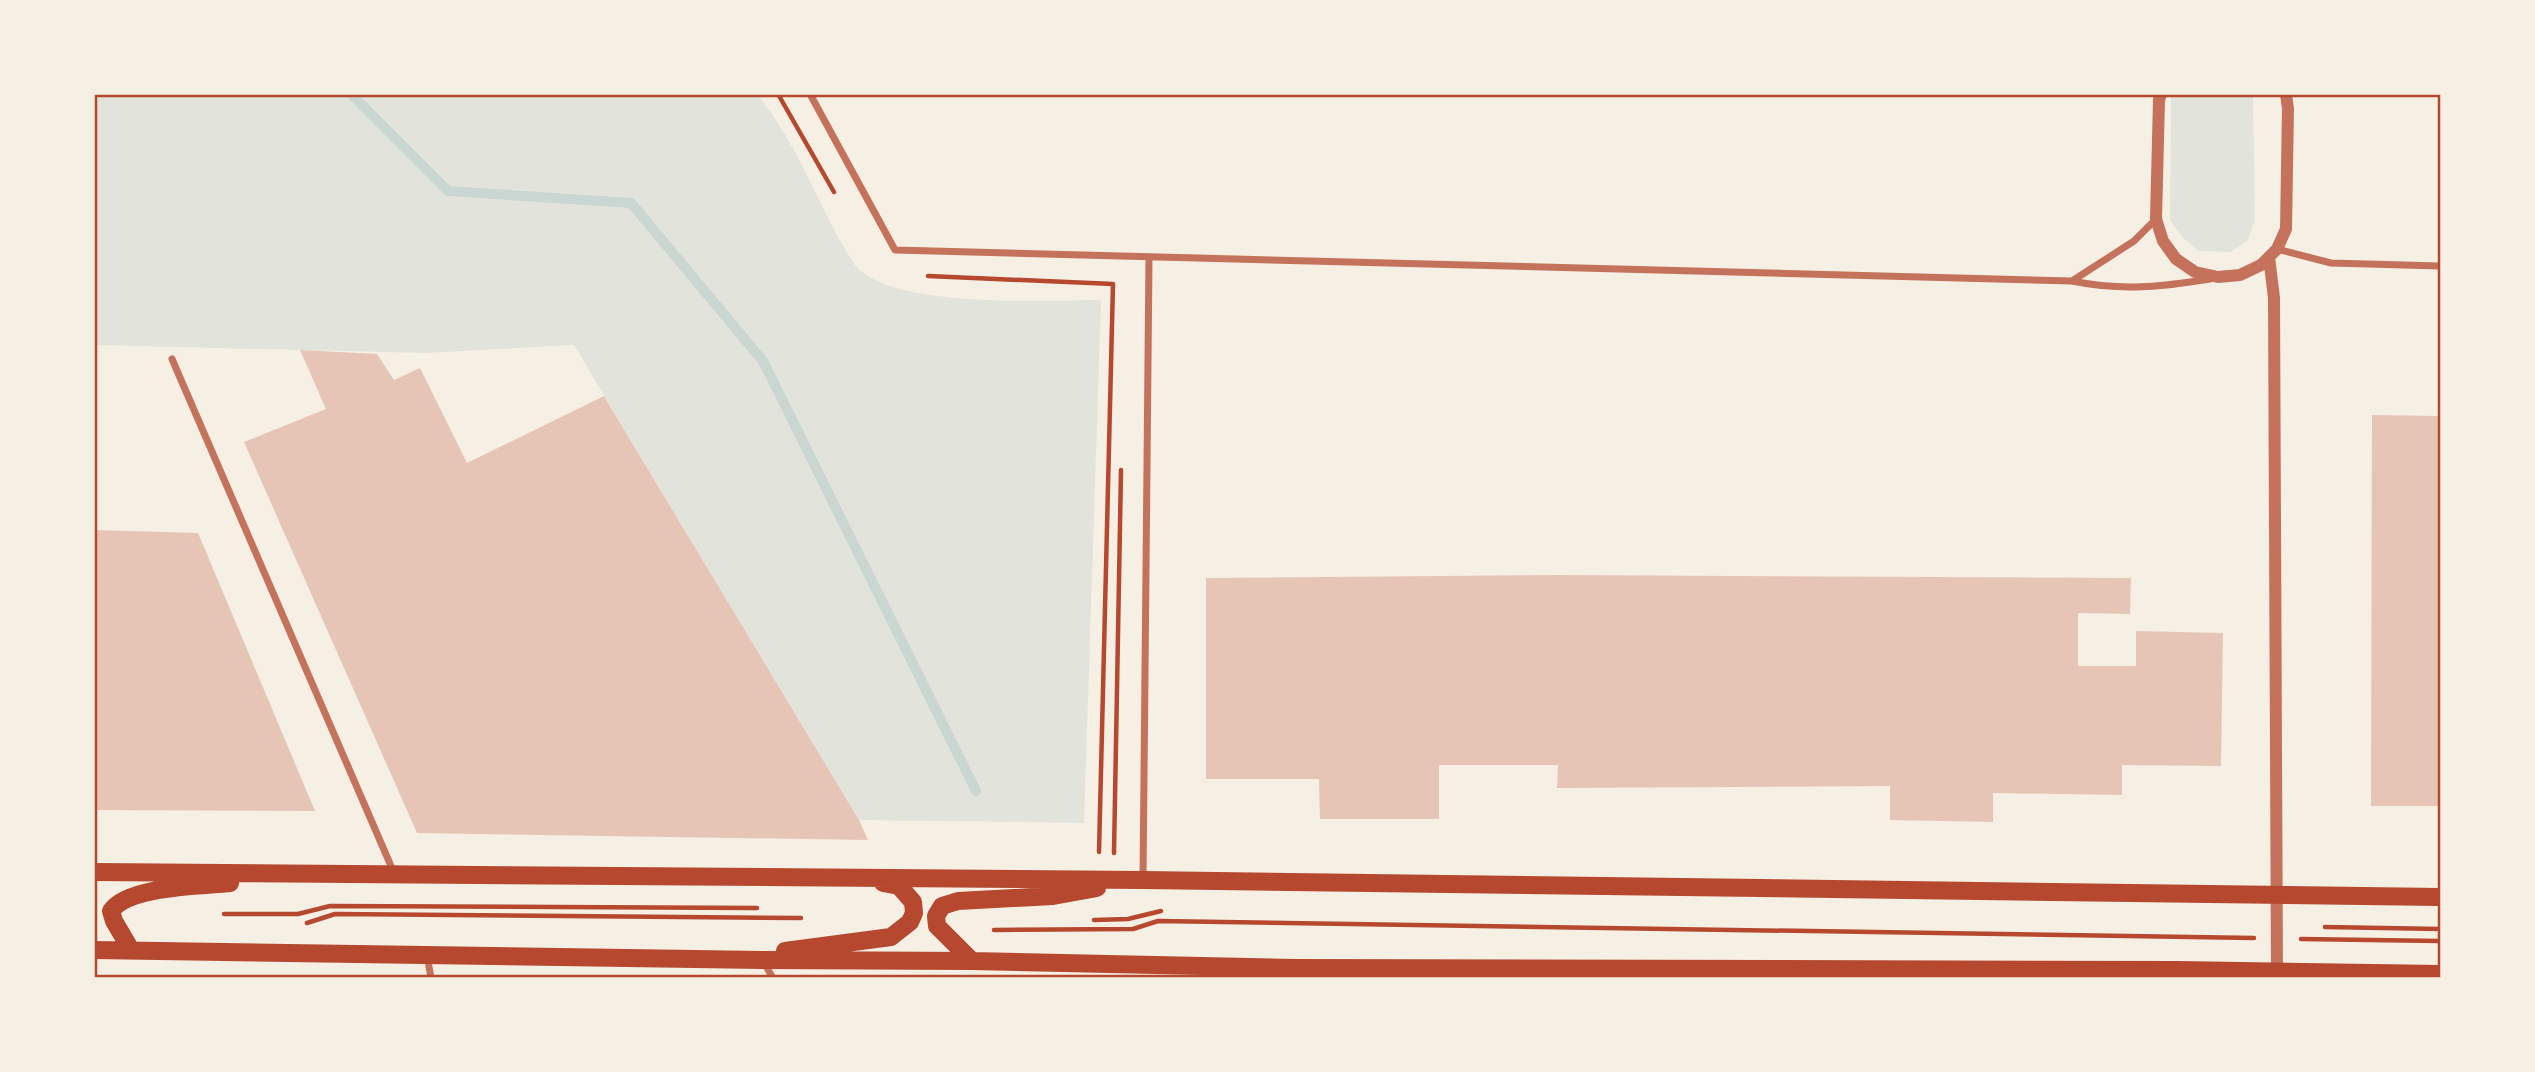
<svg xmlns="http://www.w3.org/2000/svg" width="2535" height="1072" viewBox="0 0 2535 1072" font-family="'Space Grotesk',sans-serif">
<rect width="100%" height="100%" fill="#f6efe4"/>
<!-- green -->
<path fill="#e2e4dc" d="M 95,95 L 757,95 C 799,144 818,208 853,262 C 884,310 1047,300 1101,300 L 1084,823 L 859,820 L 574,345 L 425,353 L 95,345 Z
M 2171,95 L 2251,94 L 2253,97 L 2255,221 L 2247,241 L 2230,252 L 2199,251 L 2182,237 L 2170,220 Z"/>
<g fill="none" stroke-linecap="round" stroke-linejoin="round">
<!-- stream -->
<path stroke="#c9d6d2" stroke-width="10" d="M 351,94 L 448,191 L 631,203 L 763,361 L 976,791"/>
</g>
<!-- building -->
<path fill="#e6c5b7" d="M 300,350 L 377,354 L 394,380 L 420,368 L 467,463 L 604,396 L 859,820 L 868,840 L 417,833 L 244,442 L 326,409 Z
M 2372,415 L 2440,416 L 2440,806 L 2371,806 Z
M 94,530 L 198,533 L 315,811 L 94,810 Z
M 1558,575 L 2131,578 L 2130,614 L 2078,613 L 2078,666 L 2136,666 L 2136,631 L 2223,633 L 2221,766 L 2122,765 L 2122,795 L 1993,793 L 1993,822 L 1890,820 L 1890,786 L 1557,788 L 1558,765 L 1439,765 L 1439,819 L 1320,819 L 1319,779 L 1206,779 L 1206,578 Z"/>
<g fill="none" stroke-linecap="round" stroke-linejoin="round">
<!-- path -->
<path stroke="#b5482f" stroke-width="4.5" d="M 778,94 L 834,192
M 928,276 L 1113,284 L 1099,852
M 1114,853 L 1121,470
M 224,914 L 298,914 L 330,906 L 757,908
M 1094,920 L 1128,919 L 1161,911
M 307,923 L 335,914 L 801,918
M 2325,927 L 2440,929
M 994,930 L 1133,929 L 1158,921 L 2254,938
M 2301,939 L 2440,941"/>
<!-- minor -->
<path stroke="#c5725c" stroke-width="7" d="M 810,94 L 895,250 L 2072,281 C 2121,291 2161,287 2210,279
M 2277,249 L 2331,263 L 2440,266
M 2072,281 L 2134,241 L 2156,219
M 172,359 L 394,873
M 1143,880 L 1149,258
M 427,955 L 431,978
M 764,963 L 773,978"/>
<!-- tertiary -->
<path stroke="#c5725c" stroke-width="12" d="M 2161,94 L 2159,100 L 2156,219 L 2163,241 L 2176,259 L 2195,272 L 2218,277 L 2240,275 L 2261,265 L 2277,249 L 2286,229 L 2288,109 L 2286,94
M 2269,257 L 2274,298 L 2277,977"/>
<!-- primary -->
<path stroke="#b5482f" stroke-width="18" d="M 94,872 L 1143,880 L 2440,897
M 94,950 L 762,960 L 972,961 L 1295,968 L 2178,970 L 2440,974
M 131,950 L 114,921 L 111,911 C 128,886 201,886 230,883
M 785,951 L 891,937 L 910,922 L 914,913 L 913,902 L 899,886 L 883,883
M 972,961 L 937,926 L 936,916 L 942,906 L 958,901 L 1053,896 L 1097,888"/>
</g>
<!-- border -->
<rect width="2535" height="1072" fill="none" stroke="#f6efe4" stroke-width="192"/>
<rect x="96" y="96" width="2343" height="880" fill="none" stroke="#b5482f" stroke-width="2.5"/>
</svg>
